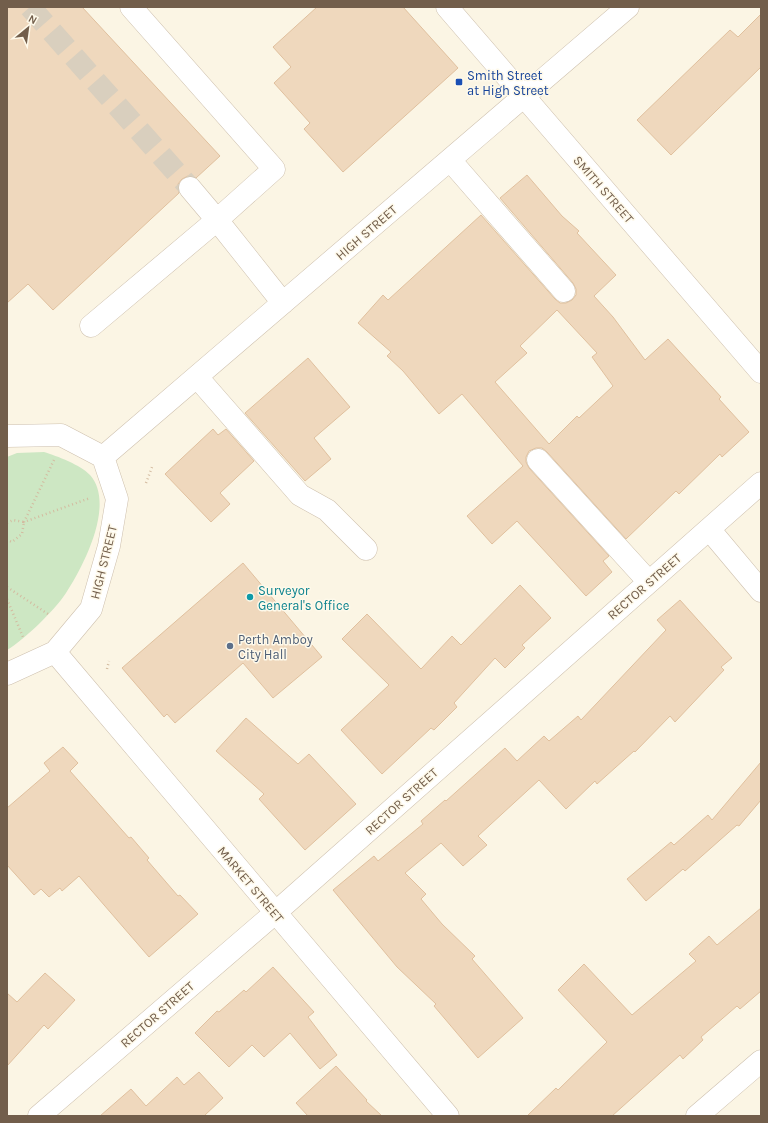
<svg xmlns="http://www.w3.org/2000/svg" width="768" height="1123" viewBox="0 0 768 1123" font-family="Karla,sans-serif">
<rect width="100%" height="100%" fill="#fbf5e4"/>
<!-- green -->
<path fill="#cde7c3" d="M 44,452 C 57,456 81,465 90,475 C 116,504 83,567 66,593 C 55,610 24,640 7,650 L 7,457 L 17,453 Z"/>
<!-- building -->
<path fill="#efd8bd" stroke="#e0c09e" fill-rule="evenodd" d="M 7,7 L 82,7 L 220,156 L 196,178 L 188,176 L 182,179 L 178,184 L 179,193 L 53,310 L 28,284 L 7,303 Z
M 317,7 L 403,7 L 458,68 L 343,172 L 304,129 L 310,123 L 274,83 L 291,67 L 273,47 Z
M 761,14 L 761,67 L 671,155 L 637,120 L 730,30 L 738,37 Z
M 527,175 L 562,216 L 579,231 L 577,233 L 616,275 L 594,296 L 613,317 L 645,360 L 668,339 L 721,397 L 719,399 L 749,432 L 722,457 L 720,454 L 679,494 L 676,491 L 626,539 L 547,452 L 542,448 L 536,448 L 529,451 L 526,457 L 526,462 L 529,468 L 609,556 L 603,561 L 612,572 L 586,596 L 517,521 L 492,544 L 467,516 L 523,466 L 462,394 L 439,414 L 403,371 L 387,356 L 391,352 L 358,323 L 383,295 L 388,300 L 481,215 L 555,299 L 560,303 L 566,303 L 572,300 L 576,295 L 576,289 L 573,283 L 500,198 ZM 557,310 L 597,353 L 592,357 L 613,386 L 579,418 L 577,416 L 549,444 L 495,382 L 527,353 L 520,346 Z
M 308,358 L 350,407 L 314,438 L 331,459 L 305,481 L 245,413 Z
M 213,429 L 218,435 L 226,429 L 254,461 L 220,493 L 230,504 L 211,522 L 165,474 Z
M 243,563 L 322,657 L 273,698 L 243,663 L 175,723 L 167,714 L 164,717 L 122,668 Z
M 520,585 L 551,618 L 522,645 L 525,648 L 505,668 L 495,658 L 454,703 L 457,707 L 434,730 L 431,728 L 382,774 L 341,730 L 389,685 L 342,639 L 367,614 L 421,669 L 452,636 L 461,645 Z
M 680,600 L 732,658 L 721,667 L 724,670 L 675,722 L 670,716 L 635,752 L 634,751 L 597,784 L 595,781 L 566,809 L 539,780 L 478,836 L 487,845 L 463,866 L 441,843 L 405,873 L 426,894 L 421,899 L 442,924 L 475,956 L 472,959 L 523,1018 L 478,1058 L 434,1006 L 436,1004 L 397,967 L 333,890 L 374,856 L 378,861 L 423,824 L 421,821 L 445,800 L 446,801 L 505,748 L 517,761 L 544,736 L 549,741 L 578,716 L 581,720 L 666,630 L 657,620 Z
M 246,718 L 298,764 L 309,754 L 356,804 L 305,850 L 259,799 L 264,794 L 216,751 Z
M 63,747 L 78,763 L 70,771 L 129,838 L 131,837 L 149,858 L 147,860 L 178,896 L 180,895 L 198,914 L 149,957 L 79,876 L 62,891 L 60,888 L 49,897 L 41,889 L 34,895 L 7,865 L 7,808 L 50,771 L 44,763 Z
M 761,762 L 761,800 L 739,826 L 737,825 L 685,871 L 683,869 L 646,901 L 627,879 L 671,842 L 674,845 L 708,815 L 712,820 Z
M 761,908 L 761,991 L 740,1009 L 737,1006 L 701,1037 L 703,1040 L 683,1059 L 680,1055 L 612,1116 L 527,1116 L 556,1088 L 558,1090 L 607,1042 L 558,990 L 584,964 L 632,1015 L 696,961 L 689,954 L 709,936 L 717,945 Z
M 273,967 L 314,1012 L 308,1017 L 337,1055 L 320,1069 L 290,1033 L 264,1057 L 252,1045 L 229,1067 L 195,1033 L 217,1011 L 219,1012 L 244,990 L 246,992 Z
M 45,973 L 75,1000 L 48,1029 L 44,1025 L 7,1066 L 7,993 L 17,1002 Z
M 336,1066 L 367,1100 L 366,1101 L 382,1116 L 308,1116 L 296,1103 Z
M 199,1072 L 223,1098 L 204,1116 L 100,1116 L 131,1089 L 146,1106 L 177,1077 L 184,1085 Z"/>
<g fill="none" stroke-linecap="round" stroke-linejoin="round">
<!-- minor-tunnel -->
<path stroke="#d9cfbe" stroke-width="22" stroke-dasharray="22 11" stroke-linecap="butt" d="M 30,7 L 190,188"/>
<defs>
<path id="minor" d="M 131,7 L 274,169 L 217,220 L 283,303
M 447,7 L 761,372
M 450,160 L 564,291
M 91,326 L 217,220 L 190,188
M 197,377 L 300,495 L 327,510 L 366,549
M 7,436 L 61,435 L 103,457 L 117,499 L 109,546 L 91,609 L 55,652 L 7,674
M 103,457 L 628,7
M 538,460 L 649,582
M 709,529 L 761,591
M 55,652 L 448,1116
M 39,1116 L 275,913 L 761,483
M 697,1116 L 761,1061"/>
</defs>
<!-- minor casing -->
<use href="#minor" stroke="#cec0ae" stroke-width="23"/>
<!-- path -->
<path stroke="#d3bba0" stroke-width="2.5" stroke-dasharray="1 3" stroke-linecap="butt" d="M 54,460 L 24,522 L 90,498
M 146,483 L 152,467
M 7,523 L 13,520 L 24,522 L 22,534 L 12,542 L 7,540
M 7,587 L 48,614
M 7,599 L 23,637
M 107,669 L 109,661"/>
<!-- minor -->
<use href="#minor" stroke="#fff" stroke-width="22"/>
</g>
<!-- markers -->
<rect fill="#1a4fb4" stroke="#fef9ea" stroke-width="1.5" x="455" y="78" width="8" height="8" rx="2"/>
<circle fill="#0f9aa8" stroke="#fef9ea" stroke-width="1.5" cx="250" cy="597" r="4"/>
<circle fill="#5c6f8a" stroke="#fef9ea" stroke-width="1.5" cx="230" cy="646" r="4"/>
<g text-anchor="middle" stroke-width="3" stroke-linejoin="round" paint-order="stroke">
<!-- transit labels -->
<g font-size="13" fill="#164399" stroke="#fef9ea" text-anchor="start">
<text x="467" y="80">Smith Street<tspan x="467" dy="15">at High Street</tspan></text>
</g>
<!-- street labels -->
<g font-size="13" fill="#725e4b" stroke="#fef9ea">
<text transform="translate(604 189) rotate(49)" y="5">SMITH STREET</text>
<text transform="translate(366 232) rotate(-41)" y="5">HIGH STREET</text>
<text transform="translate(103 562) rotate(-76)" y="5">HIGH STREET</text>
<text transform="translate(644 586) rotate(-41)" y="5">RECTOR STREET</text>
<text transform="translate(401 801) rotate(-42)" y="5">RECTOR STREET</text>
<text transform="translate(251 884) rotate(50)" y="5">MARKET STREET</text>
<text transform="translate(157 1014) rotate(-41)" y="5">RECTOR STREET</text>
</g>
<!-- culture labels -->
<g font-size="13" fill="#0d838f" stroke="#fef9ea" text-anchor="start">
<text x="258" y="595">Surveyor<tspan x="258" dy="15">General's Office</tspan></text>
</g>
<!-- service labels -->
<g font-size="13" fill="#4e5e75" stroke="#fef9ea" text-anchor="start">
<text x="238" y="644">Perth Amboy<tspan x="238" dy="15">City Hall</tspan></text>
</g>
</g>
<!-- border -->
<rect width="768" height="1123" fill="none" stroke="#725e4b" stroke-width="16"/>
<!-- north arrow -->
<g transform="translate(28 28) rotate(29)" stroke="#fef9ea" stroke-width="3" paint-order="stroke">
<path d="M0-3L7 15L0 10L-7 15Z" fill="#725e4b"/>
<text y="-6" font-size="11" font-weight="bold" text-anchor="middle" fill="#725e4b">N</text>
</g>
</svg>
